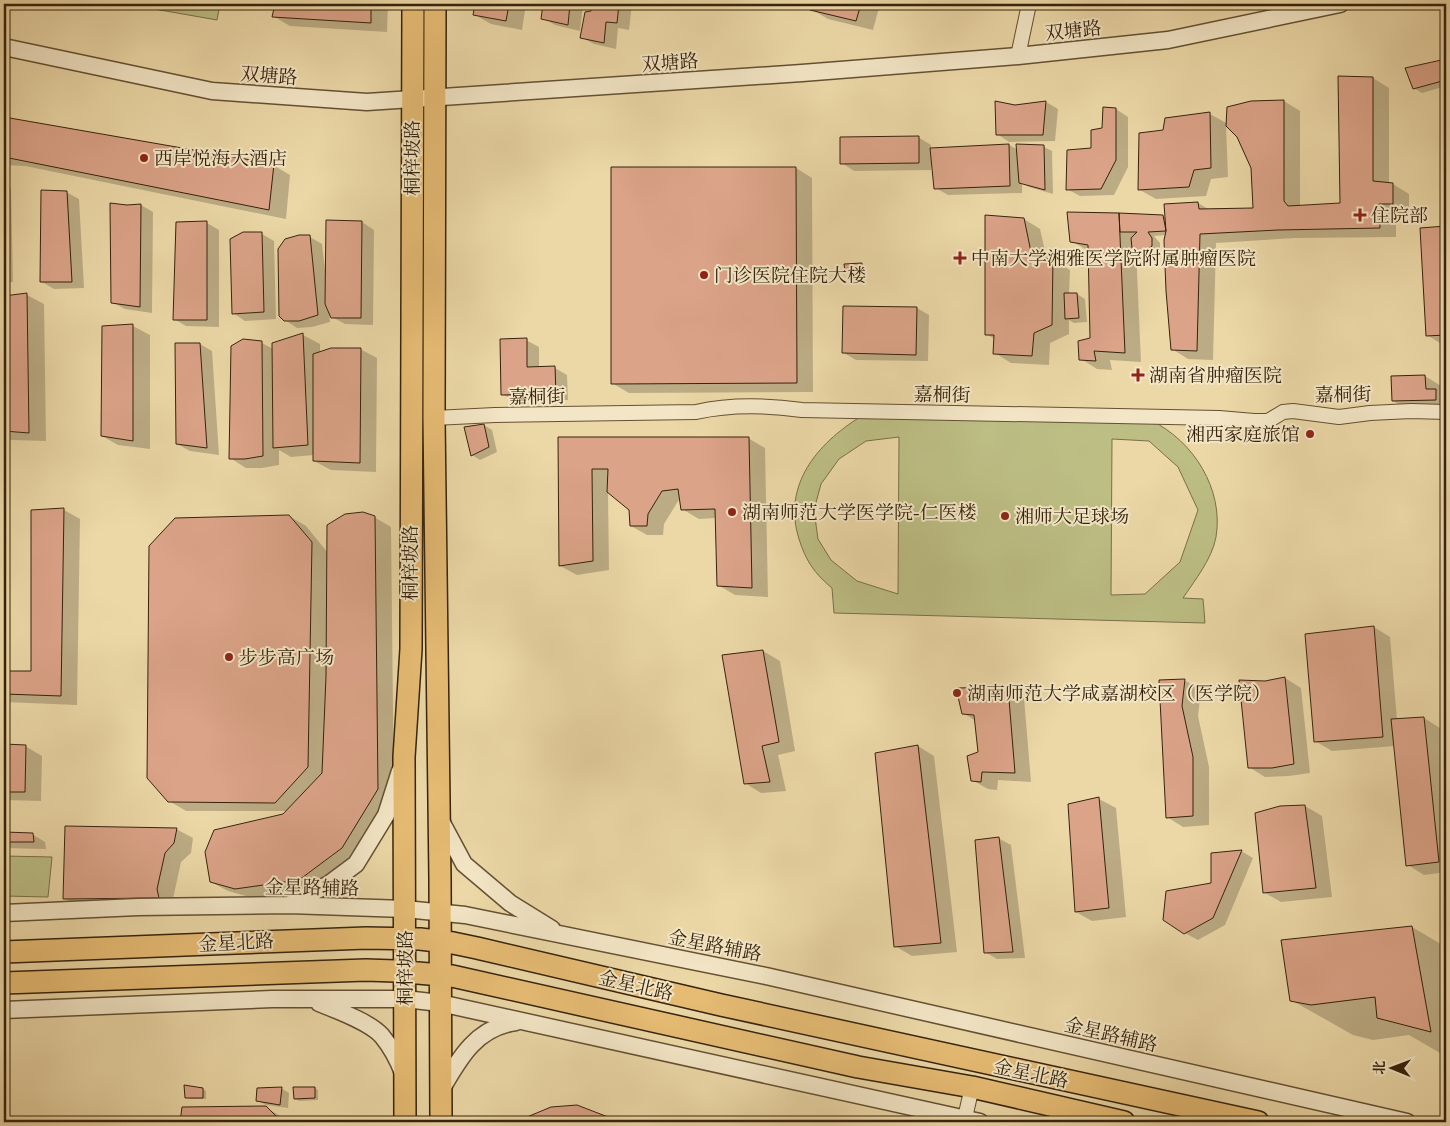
<svg xmlns="http://www.w3.org/2000/svg" width="1450" height="1126" viewBox="0 0 1450 1126" font-family="'Gentium Book Plus','Noto Serif SC',serif">
<rect width="100%" height="100%" fill="#ecd8a7"/>
<filter id="stains"><feTurbulence type="fractalNoise" baseFrequency=".004" numOctaves="4"/><feColorMatrix values="0 0 0 0 .2 0 0 0 0 .09 0 0 0 0 .02 0 0 0 .5 -.17"/></filter>
<radialGradient id="worn" r=".72"><stop offset=".6" stop-color="#630" stop-opacity="0"/><stop offset="1" stop-color="#630" stop-opacity=".3"/></radialGradient>
<!-- green -->
<path fill="#bcbe84" stroke="#797048" fill-rule="evenodd" d="M 126,4 L 220,4 L 217,20 Z
M 860,417 L 1152,421 C 1193,441 1224,489 1216,537 C 1212,559 1195,580 1183,598 L 1203,599 L 1205,623 L 834,613 L 832,588 C 814,573 806,561 799,539 C 782,485 817,444 860,417 ZM 899,437 L 898,593 L 898,594 L 857,581 L 831,560 L 818,539 L 814,510 L 821,484 L 839,459 L 866,441 ZM 1112,439 L 1149,441 L 1178,467 L 1198,510 L 1180,562 L 1145,594 L 1111,595 Z
M 4,856 L 52,857 L 48,897 L 4,896 Z"/>
<!-- shadow -->
<path fill="#0003" d="M 276,4 L 388,4 L 387,32 L 290,26 L 273,16 Z
M 476,4 L 526,4 L 522,30 L 491,24 L 475,15 Z
M 545,4 L 583,4 L 580,31 L 555,25 L 543,18 Z
M 593,4 L 632,4 L 629,30 L 618,28 L 616,49 L 594,44 L 581,37 L 592,13 Z
M 812,4 L 880,4 L 873,30 L 828,19 L 811,9 Z
M 1446,61 L 1446,86 L 1422,93 L 1414,88 L 1406,68 Z
M 1373,78 L 1389,88 L 1389,184 L 1393,184 L 1409,194 L 1409,213 L 1396,213 L 1396,237 L 1295,238 L 1216,243 L 1213,360 L 1188,359 L 1172,349 L 1166,235 L 1154,236 L 1160,243 L 1160,250 L 1155,255 L 1147,255 L 1136,249 L 1141,362 L 1110,360 L 1112,370 L 1097,369 L 1081,359 L 1091,339 L 1089,251 L 1071,241 L 1069,213 L 1163,216 L 1166,218 L 1198,203 L 1210,210 L 1254,209 L 1252,167 L 1238,136 L 1226,124 L 1228,177 L 1211,179 L 1206,196 L 1156,199 L 1140,190 L 1165,131 L 1210,114 L 1228,124 L 1284,101 L 1300,111 L 1300,207 L 1341,204 Z
M 1046,102 L 1058,109 L 1055,141 L 1009,142 L 997,134 L 1015,106 Z
M 1116,109 L 1128,117 L 1128,167 L 1114,195 L 1080,196 L 1067,189 Z
M 4,118 L 273,165 L 290,175 L 286,219 L 25,166 L 4,165 Z
M 918,137 L 931,145 L 931,149 L 1009,145 L 1018,150 L 1044,147 L 1052,151 L 1053,194 L 1029,187 L 1022,183 L 1022,193 L 948,195 L 936,188 L 933,162 L 931,162 L 931,170 L 854,171 L 842,163 Z
M 796,168 L 812,178 L 813,392 L 629,393 L 612,383 Z
M 4,184 L 11,189 L 13,282 L 4,282 Z
M 66,192 L 79,199 L 84,288 L 54,289 L 42,282 Z
M 141,205 L 153,212 L 152,313 L 125,309 L 112,302 L 127,207 Z
M 1024,219 L 1040,229 L 1047,260 L 1053,260 L 1070,270 L 1069,294 L 1077,294 L 1085,299 L 1087,322 L 1074,323 L 1069,320 L 1069,334 L 1050,343 L 1049,365 L 1011,363 L 995,353 L 995,339 L 986,334 Z
M 362,222 L 374,230 L 373,325 L 345,324 L 332,317 L 329,310 L 330,322 L 312,327 L 297,328 L 285,320 L 310,237 L 322,244 L 325,269 L 326,269 Z
M 207,223 L 219,230 L 219,327 L 186,326 L 174,319 Z
M 1446,227 L 1446,345 L 1443,345 L 1427,335 L 1421,229 Z
M 262,234 L 274,241 L 276,319 L 245,321 L 233,313 Z
M 861,264 L 865,266 L 865,272 L 850,273 L 846,270 Z
M 27,295 L 44,304 L 46,441 L 11,440 L 4,436 L 4,297 Z
M 917,308 L 929,315 L 928,361 L 856,360 L 844,353 Z
M 133,326 L 150,335 L 150,449 L 118,445 L 102,436 L 104,327 Z
M 303,335 L 320,344 L 320,353 L 360,349 L 377,358 L 376,472 L 331,470 L 314,461 L 314,455 L 291,457 L 279,450 L 279,465 L 262,468 L 246,468 L 230,458 L 262,343 L 273,349 L 273,343 Z
M 526,340 L 539,347 L 539,368 L 555,368 L 567,375 L 568,400 L 515,401 L 502,394 Z
M 200,344 L 212,351 L 219,455 L 190,451 L 177,444 L 176,345 Z
M 1425,376 L 1446,389 L 1446,414 L 1418,415 L 1393,401 Z
M 484,425 L 492,430 L 497,452 L 480,460 L 472,455 Z
M 560,438 L 748,438 L 765,448 L 768,597 L 735,595 L 718,585 L 716,518 L 699,519 L 682,509 L 680,498 L 664,524 L 663,535 L 647,535 L 631,526 L 630,509 L 608,491 L 609,570 L 577,575 L 560,566 Z
M 64,510 L 80,519 L 77,705 L 4,702 L 4,672 L 32,672 Z
M 289,516 L 306,526 L 328,553 L 374,517 L 391,527 L 394,799 L 359,857 L 316,889 L 253,898 L 228,891 L 211,882 L 287,811 L 186,811 L 169,801 Z
M 1374,627 L 1390,637 L 1397,720 L 1424,718 L 1440,728 L 1446,786 L 1446,872 L 1424,875 L 1408,865 L 1395,746 L 1332,751 L 1315,741 Z
M 763,651 L 780,661 L 795,751 L 778,755 L 786,791 L 761,793 L 745,783 Z
M 1285,678 L 1301,688 L 1310,773 L 1289,776 L 1265,777 L 1249,767 L 1265,683 Z
M 1184,680 L 1201,690 L 1198,716 L 1209,767 L 1209,825 L 1183,827 L 1167,817 Z
M 1007,688 L 1024,698 L 1031,782 L 998,780 L 997,790 L 988,789 L 972,780 L 980,753 L 976,721 L 963,713 Z
M 4,746 L 25,746 L 42,756 L 41,801 L 4,800 Z
M 918,746 L 934,756 L 957,952 L 912,956 L 895,946 Z
M 1099,799 L 1116,808 L 1126,917 L 1092,921 L 1076,912 L 1070,805 Z
M 1305,806 L 1322,816 L 1332,897 L 1281,902 L 1265,893 Z
M 176,829 L 193,838 L 191,853 L 181,862 L 173,899 L 81,908 L 65,899 Z
M 4,834 L 32,834 L 45,842 L 46,849 L 4,848 Z
M 998,838 L 1011,845 L 1025,958 L 997,959 L 985,952 Z
M 1241,851 L 1253,858 L 1225,925 L 1198,940 L 1185,933 L 1212,884 Z
M 1412,927 L 1446,947 L 1446,1055 L 1440,1053 L 1409,1035 L 1373,1040 L 1353,1035 L 1291,1000 Z
M 281,1088 L 289,1093 L 288,1108 L 266,1105 L 258,1101 Z
M 315,1088 L 318,1090 L 318,1100 L 299,1101 L 295,1099 Z
M 203,1089 L 206,1091 L 206,1099 L 190,1099 L 186,1097 Z
M 265,1107 L 282,1117 L 288,1122 L 181,1122 L 183,1109 Z
M 577,1107 L 617,1122 L 517,1122 Z"/>
<!-- building -->
<path fill="#dba388" stroke="#36230c" d="M 275,4 L 371,4 L 371,23 L 272,17 Z
M 475,4 L 509,4 L 506,21 L 473,15 Z
M 543,4 L 570,4 L 568,25 L 541,19 Z
M 592,4 L 619,4 L 617,23 L 606,22 L 604,43 L 580,38 L 585,12 L 591,11 Z
M 811,4 L 861,4 L 856,21 L 810,10 Z
M 1446,59 L 1446,80 L 1413,89 L 1405,68 Z
M 1338,76 L 1373,77 L 1373,181 L 1393,183 L 1393,204 L 1379,204 L 1380,228 L 1278,230 L 1200,234 L 1197,351 L 1171,350 L 1166,291 L 1164,240 L 1166,231 L 1164,204 L 1198,202 L 1199,209 L 1253,208 L 1251,168 L 1237,137 L 1226,126 L 1227,107 L 1251,101 L 1284,100 L 1284,201 L 1288,206 L 1340,203 Z
M 995,101 L 1015,105 L 1046,101 L 1043,135 L 996,135 Z
M 1103,107 L 1116,108 L 1116,160 L 1101,189 L 1066,190 L 1067,150 L 1091,148 L 1091,130 L 1102,128 Z
M 1210,112 L 1211,168 L 1194,170 L 1189,187 L 1138,190 L 1139,133 L 1163,130 L 1165,118 Z
M 4,117 L 274,164 L 269,210 L 4,157 Z
M 919,136 L 919,163 L 840,164 L 840,137 Z
M 1009,144 L 1010,186 L 934,189 L 930,148 Z
M 1016,144 L 1044,145 L 1045,190 L 1019,183 Z
M 611,167 L 796,167 L 797,383 L 611,384 Z
M 41,190 L 67,191 L 72,282 L 40,282 Z
M 110,203 L 127,205 L 141,204 L 140,307 L 111,303 Z
M 1067,212 L 1119,213 L 1125,353 L 1094,351 L 1096,361 L 1079,360 L 1078,341 L 1090,338 L 1088,245 L 1070,242 Z
M 1119,213 L 1163,215 L 1166,231 L 1148,232 L 1152,238 L 1152,246 L 1146,251 L 1138,251 L 1132,248 L 1131,238 L 1137,232 L 1120,232 Z
M 985,215 L 1024,218 L 1032,257 L 1053,259 L 1052,325 L 1034,333 L 1032,356 L 993,354 L 994,335 L 985,335 Z
M 326,220 L 362,221 L 361,318 L 331,318 L 325,304 Z
M 207,221 L 207,320 L 173,320 L 176,222 Z
M 1446,226 L 1446,335 L 1426,336 L 1420,228 Z
M 243,232 L 262,232 L 264,312 L 232,314 L 230,239 Z
M 299,235 L 310,235 L 318,315 L 299,321 L 284,321 L 279,316 L 278,249 L 285,239 Z
M 862,263 L 862,270 L 845,271 L 844,264 Z
M 27,293 L 29,433 L 4,431 L 4,296 Z
M 1064,293 L 1077,293 L 1079,318 L 1065,319 Z
M 843,306 L 917,307 L 916,355 L 842,353 Z
M 133,324 L 133,441 L 101,436 L 102,326 Z
M 303,333 L 308,445 L 273,448 L 272,343 Z
M 527,338 L 527,367 L 555,366 L 556,394 L 501,395 L 500,339 Z
M 243,339 L 262,341 L 263,456 L 245,459 L 229,459 L 231,346 Z
M 175,343 L 200,343 L 207,448 L 176,444 Z
M 331,348 L 361,348 L 360,463 L 313,461 L 313,354 Z
M 1425,375 L 1426,389 L 1436,389 L 1436,400 L 1392,401 L 1391,376 Z
M 484,424 L 489,447 L 471,456 L 464,427 Z
M 558,437 L 749,437 L 752,588 L 717,586 L 715,509 L 681,510 L 678,489 L 662,491 L 648,514 L 647,526 L 630,526 L 629,510 L 607,492 L 608,469 L 592,469 L 593,561 L 559,566 Z
M 64,508 L 61,696 L 4,694 L 4,671 L 31,671 L 31,510 Z
M 363,512 L 375,516 L 378,789 L 342,848 L 299,880 L 235,889 L 210,882 L 205,852 L 214,830 L 283,814 L 322,773 L 326,676 L 327,525 L 345,514 Z
M 289,515 L 312,542 L 308,767 L 275,803 L 168,802 L 147,778 L 149,546 L 175,518 Z
M 1374,626 L 1383,737 L 1314,742 L 1305,634 Z
M 763,650 L 779,742 L 762,746 L 770,782 L 744,784 L 722,655 Z
M 1285,677 L 1294,764 L 1272,768 L 1248,768 L 1239,680 L 1265,681 Z
M 1185,679 L 1182,706 L 1193,757 L 1193,816 L 1166,818 L 1159,680 Z
M 1008,687 L 1015,773 L 982,772 L 981,782 L 971,781 L 967,756 L 978,752 L 974,715 L 962,714 L 956,688 Z
M 1424,717 L 1439,862 L 1406,866 L 1391,719 Z
M 4,744 L 26,745 L 25,792 L 4,792 Z
M 918,745 L 941,943 L 894,947 L 875,753 Z
M 1099,797 L 1109,908 L 1075,912 L 1068,804 Z
M 1305,805 L 1316,888 L 1263,893 L 1255,813 L 1280,806 Z
M 65,826 L 177,828 L 174,843 L 165,853 L 157,889 L 159,898 L 63,899 Z
M 4,832 L 33,833 L 34,842 L 4,842 Z
M 999,837 L 1013,952 L 984,953 L 975,840 Z
M 1242,850 L 1213,918 L 1184,934 L 1163,920 L 1166,891 L 1211,883 L 1211,853 Z
M 1412,926 L 1431,1032 L 1377,1018 L 1375,997 L 1311,1005 L 1290,1001 L 1281,940 Z
M 184,1085 L 203,1088 L 203,1098 L 185,1098 Z
M 282,1087 L 280,1105 L 256,1101 L 257,1088 Z
M 293,1087 L 315,1087 L 315,1098 L 294,1099 Z
M 577,1105 L 621,1122 L 515,1122 L 551,1107 Z
M 266,1106 L 282,1122 L 180,1122 L 182,1107 Z
M 41,1117 L 48,1122 L 26,1122 L 26,1118 Z"/>
<g fill="none" stroke-linecap="round" stroke-linejoin="round">
<defs>
<path id="minor" d="M 1018,56 L 1029,4
M 434,418 L 495,415 L 696,412 C 731,404 766,405 802,410 L 1219,418 L 1254,421 L 1268,421 L 1283,412 L 1293,411 L 1339,417 L 1370,413 L 1411,411 L 1446,412
M 964,1122 L 972,1087"/>
<path id="tertiary" d="M 4,47 L 212,91 L 367,102 L 802,73 L 1018,56 L 1168,40 L 1340,4
M 441,821 L 464,864 L 510,903 L 552,929
M 289,905 L 329,884 L 356,864 L 386,815 L 400,771
M 4,913 L 138,907 L 289,905 L 405,909 L 465,915 L 766,976 L 1407,1122
M 319,1003 C 336,1010 370,1022 382,1036 C 391,1047 398,1060 403,1073
M 4,1010 L 272,999 L 405,999 L 440,1003 L 980,1122
M 440,1092 C 459,1059 475,1028 516,1022"/>
<path id="primary" d="M 435,4 L 434,418 L 440,879 L 441,1122
M 4,952 L 366,938 L 420,939 L 453,943 L 477,948 L 721,1005 L 1258,1122
M 4,983 L 366,970 L 395,971 L 452,976 L 858,1067 L 972,1087 L 1124,1122
M 405,1122 L 404,757 L 411,649 L 413,4"/>
</defs>
<!-- minor casing -->
<use href="#minor" stroke="#645033" stroke-width="16"/>
<!-- tertiary casing -->
<use href="#tertiary" stroke="#645033" stroke-width="19"/>
<!-- primary casing -->
<use href="#primary" stroke="#36230c" stroke-width="24"/>
<!-- minor -->
<use href="#minor" stroke="#f3e6c6" stroke-width="14"/>
<!-- tertiary -->
<use href="#tertiary" stroke="#f3e6c6" stroke-width="16"/>
<!-- primary -->
<use href="#primary" stroke="#e6bc74" stroke-width="21"/>
</g>
<!-- markers -->
<g fill="#8f2418" stroke="#f3e6c6" stroke-width="2">
<circle cx="144" cy="158" r="5"/>
<path d="M1357.5 207.5h5v5h5v5h-5v5h-5v-5h-5v-5h5z"/>
<path d="M957.5 250.5h5v5h5v5h-5v5h-5v-5h-5v-5h5z"/>
<circle cx="704" cy="275" r="5"/>
<path d="M1135.5 367.5h5v5h5v5h-5v5h-5v-5h-5v-5h5z"/>
<circle cx="1310" cy="434" r="5"/>
<circle cx="732" cy="512" r="5"/>
<circle cx="1005" cy="516" r="5"/>
<circle cx="229" cy="657" r="5"/>
<circle cx="957" cy="693" r="5"/>
</g>
<g text-anchor="middle" stroke-width="4" stroke-linejoin="round" paint-order="stroke">
<!-- street labels -->
<g font-size="19" fill="#36230c" stroke="#f3e6c6">
<text transform="translate(1073 30) rotate(-6)" y="7">双塘路</text>
<text transform="translate(670 62) rotate(-4)" y="7">双塘路</text>
<text transform="translate(269 75) rotate(4)" y="7">双塘路</text>
<text transform="translate(412 158) rotate(-90)" y="7">桐梓坡路</text>
<text transform="translate(942 394) rotate(1)" y="7">嘉桐街</text>
<text transform="translate(1343 394) rotate(-1)" y="7">嘉桐街</text>
<text transform="translate(537 396) rotate(-1)" y="7">嘉桐街</text>
<text transform="translate(410 563) rotate(-90)" y="7">桐梓坡路</text>
<text transform="translate(312 887) rotate(1)" y="7">金星路辅路</text>
<text transform="translate(236 942) rotate(-3)" y="7">金星北路</text>
<text transform="translate(715 945) rotate(11)" y="7">金星路辅路</text>
<text transform="translate(405 968) rotate(-90)" y="7">桐梓坡路</text>
<text transform="translate(636 985) rotate(13)" y="7">金星北路</text>
<text transform="translate(1111 1034) rotate(13)" y="7">金星路辅路</text>
<text transform="translate(1031 1073) rotate(12)" y="7">金星北路</text>
</g>
<!-- poi labels -->
<g font-size="19" fill="#36230c" stroke="#f3e6c6" text-anchor="start">
<text x="154" y="165">西岸悦海大酒店</text>
<text x="1371" y="222">住院部</text>
<text x="971" y="265">中南大学湘雅医学院附属肿瘤医院</text>
<text x="714" y="282">门诊医院住院大楼</text>
<text x="1149" y="382">湖南省肿瘤医院</text>
<text x="1300" y="441" text-anchor="end">湘西家庭旅馆</text>
<text x="742" y="519">湖南师范大学医学院-仁医楼</text>
<text x="1015" y="523">湘师大足球场</text>
<text x="239" y="664">步步高广场</text>
<text x="967" y="700">湖南师范大学咸嘉湖校区（医学院）</text>
</g>
</g>
<!-- margin -->
<rect width="1450" height="1126" fill="none" stroke="#ecd8a7" stroke-width="20"/>
<rect x="5" y="5" width="1440" height="1116" fill="none" stroke="#36230c" stroke-width="2.5"/>
<rect x="10" y="10" width="1430" height="1106" fill="none" stroke="#36230c"/>
<!-- north arrow -->
<g transform="translate(1392 1068) rotate(271)" stroke="#f3e6c6" stroke-width="4" paint-order="stroke">
<path d="M0-4L9 19L0 12L-9 19Z" fill="#36230c"/>
<text y="-8" font-size="14" font-weight="bold" text-anchor="middle" fill="#36230c">北</text>
</g>
<rect width="100%" height="100%" filter="url(#stains)"/>
<rect width="100%" height="100%" fill="url(#worn)"/>
</svg>
